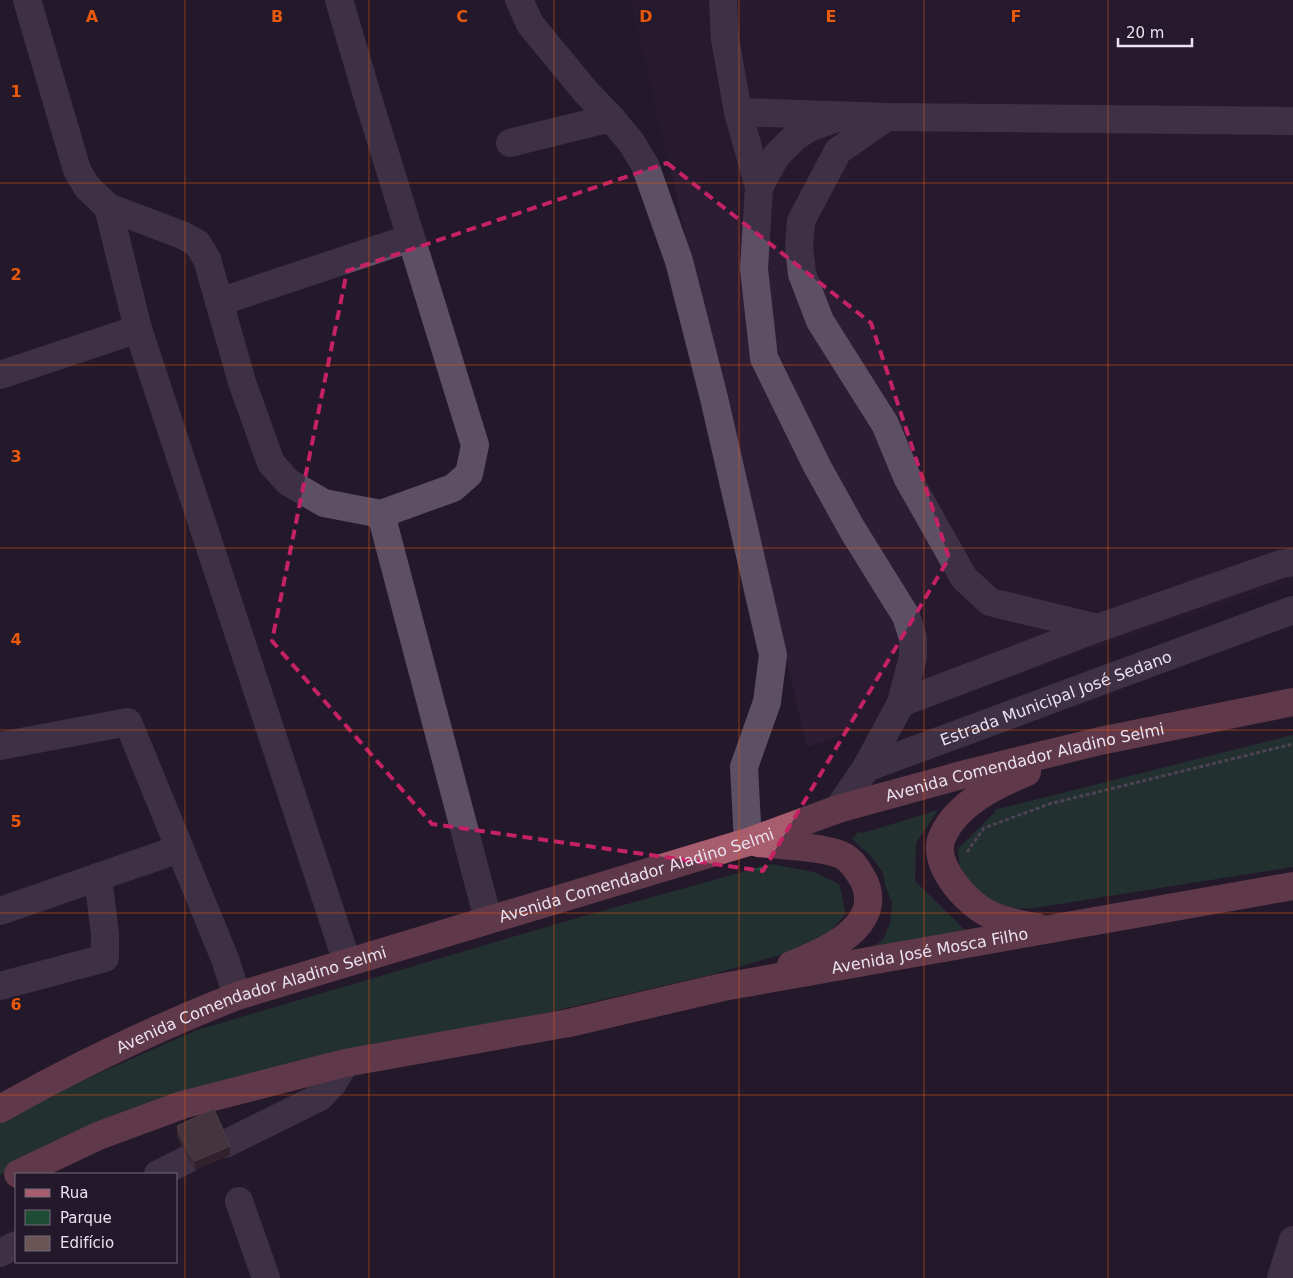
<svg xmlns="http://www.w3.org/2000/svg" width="1293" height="1278" viewBox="0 0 1293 1278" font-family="'DejaVu Sans',sans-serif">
<rect width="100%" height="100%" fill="#24192b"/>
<!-- built -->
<path fill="#2c1c34" d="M 630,0 L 1293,0 L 1293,581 L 807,747 Z"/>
<!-- green -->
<path fill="#1f4c35" d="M 1293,735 L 1293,867 L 1034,908 L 1005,909 L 982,898 L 960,874 L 958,849 L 995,812 L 994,810 Z
M 938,810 L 916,843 L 915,881 L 966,931 L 871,948 L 883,940 L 890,923 L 892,902 L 886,888 L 882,871 L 871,856 L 852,839 L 858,832 L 863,833 Z
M 771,864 L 814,872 L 839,884 L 846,914 L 818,944 L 710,975 L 327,1063 L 12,1168 L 0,1175 L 0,1117 L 197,1030 L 570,920 Z"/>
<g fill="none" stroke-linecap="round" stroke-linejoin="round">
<!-- path -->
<path stroke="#7f7585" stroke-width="3" stroke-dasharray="4 2.5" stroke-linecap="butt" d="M 967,852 L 984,828 L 1049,804 L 1293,744"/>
<!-- minor -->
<g stroke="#5d4f64" stroke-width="28">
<path d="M 27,0 L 77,170 L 87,187 L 108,207 L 182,235 L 197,243 L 207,259 L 242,382 L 271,463 L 288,482 L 324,503 L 381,514"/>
<path d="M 339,0 L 370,105 L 475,445 L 469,474 L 453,488 L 381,514 L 488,919"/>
<path d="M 519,0 L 530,24 L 586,92 L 611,118"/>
<path d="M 723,0 L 725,39 L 738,112 L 759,187"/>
<path d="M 738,112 L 887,117 L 1293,121"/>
<path d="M 843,116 L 811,127 L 795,137 L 776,156 L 759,187 L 754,269 L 764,358 L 817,466 L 852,529 L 906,616 L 913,638 L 913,657 L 901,703 L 866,768"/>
<path d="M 887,117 L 838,151 L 801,221 L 799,247 L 802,274 L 820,321 L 885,424 L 907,477 L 964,578 L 990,602 L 1098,628"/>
<path d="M 510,143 L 611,118 L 631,142 L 645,165 L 679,261 L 714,398 L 773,655 L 767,702 L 744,767 L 748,842"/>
<path d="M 219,302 L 411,238"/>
<path d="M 138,329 L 347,962"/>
<path d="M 0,375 L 138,329 L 108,207"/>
<path d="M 901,703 L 1098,628 L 1281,564 L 1293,562"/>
<path d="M 0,746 L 128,722 L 225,959 L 237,996"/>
<path id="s1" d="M 838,809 L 866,768 L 1293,610"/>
<path d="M 0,911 L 179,849"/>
<path d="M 0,986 L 105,958 L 105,934 L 98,877"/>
<path d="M 225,1144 L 320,1097 L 333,1083 L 345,1063"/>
<path d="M 158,1174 L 188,1159"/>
<path d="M 239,1201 L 266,1278"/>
<path d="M 0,1253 L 16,1245"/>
<path d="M 1281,1278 L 1293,1240"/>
</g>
<!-- major -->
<g stroke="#a75d6e" stroke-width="28">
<path d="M 1027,772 C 996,785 958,803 943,835 C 929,862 966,903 989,914 C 999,920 1025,925 1037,927"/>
<path d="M 758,843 C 777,845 831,847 845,857 C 854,863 859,872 864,881 C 885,926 824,952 791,965"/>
<path id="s2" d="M 0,1109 C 76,1066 156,1028 237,996 L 748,842 L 838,809 L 969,773 L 1100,741 L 1293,702"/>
<path id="s3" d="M 18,1174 L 98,1136 L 182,1105 L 345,1063 L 569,1023 L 723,987 L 1293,886"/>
</g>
</g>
<!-- wall -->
<path fill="#5c4341" d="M 177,1126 L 230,1155 L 195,1170 L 188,1159 L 177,1135 Z"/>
<!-- shaded-wall -->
<path fill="#3f2b30" d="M 230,1146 L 230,1155 L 195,1170 L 195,1161 Z"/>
<!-- building -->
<path fill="#6b5454" stroke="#7f6a6c" d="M 214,1109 L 230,1146 L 195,1161 L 188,1151 L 177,1126 Z"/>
<!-- marked area -->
<path d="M0 0H1293V1278H0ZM 667,163 L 871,323 L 949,558 L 763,871 L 432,824 L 272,641 L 347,271 Z" fill="#24192b" fill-opacity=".55" fill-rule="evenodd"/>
<path fill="none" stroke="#c42262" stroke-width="4" stroke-dasharray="10 6" stroke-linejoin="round" d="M 667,163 L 871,323 L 949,558 L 763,871 L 432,824 L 272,641 L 347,271 Z"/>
<!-- grid -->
<path fill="none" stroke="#e8590c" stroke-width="1" stroke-opacity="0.55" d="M 185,0 L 185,1278M 369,0 L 369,1278M 554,0 L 554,1278M 739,0 L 739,1278M 924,0 L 924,1278M 1108,0 L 1108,1278M 0,183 L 1293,183M 0,365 L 1293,365M 0,548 L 1293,548M 0,730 L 1293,730M 0,913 L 1293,913M 0,1095 L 1293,1095"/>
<g text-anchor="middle" stroke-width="4.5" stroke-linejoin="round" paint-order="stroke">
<!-- street labels -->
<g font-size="16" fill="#eae2ef" stroke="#24192b">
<text dy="6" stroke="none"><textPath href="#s1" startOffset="252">Estrada Municipal José Sedano</textPath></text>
<text dy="6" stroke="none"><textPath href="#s2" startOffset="1085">Avenida Comendador Aladino Selmi</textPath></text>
<text dy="6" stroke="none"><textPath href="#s2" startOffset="680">Avenida Comendador Aladino Selmi</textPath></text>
<text dy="6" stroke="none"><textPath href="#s3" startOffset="942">Avenida José Mosca Filho</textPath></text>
<text dy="6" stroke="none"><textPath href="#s2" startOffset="275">Avenida Comendador Aladino Selmi</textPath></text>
</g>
</g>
<g font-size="16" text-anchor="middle" font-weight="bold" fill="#e8590c" stroke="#24192b" stroke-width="4.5" stroke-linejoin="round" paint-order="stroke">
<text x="92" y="22">A</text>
<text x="277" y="22">B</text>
<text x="462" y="22">C</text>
<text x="646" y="22">D</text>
<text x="831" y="22">E</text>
<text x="1016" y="22">F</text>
<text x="16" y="97">1</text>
<text x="16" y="280">2</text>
<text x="16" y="462">3</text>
<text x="16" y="645">4</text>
<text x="16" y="827">5</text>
<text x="16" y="1010">6</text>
</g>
<!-- legend -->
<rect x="15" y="1173" width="162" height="90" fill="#24192b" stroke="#736979"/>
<rect x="25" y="1189" width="25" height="8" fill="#a75d6e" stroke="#736979"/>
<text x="60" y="1198" font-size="15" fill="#eae2ef">Rua</text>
<rect x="25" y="1210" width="25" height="15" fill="#1f4c35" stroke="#736979"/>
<text x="60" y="1223" font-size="15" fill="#eae2ef">Parque</text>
<rect x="25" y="1236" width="25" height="15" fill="#6b5454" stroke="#736979"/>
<text x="60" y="1248" font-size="15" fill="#eae2ef">Edifício</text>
<!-- scale -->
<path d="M1118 38v8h74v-8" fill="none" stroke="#eae2ef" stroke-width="2.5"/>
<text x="1126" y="38" font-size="15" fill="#eae2ef" stroke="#24192b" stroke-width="4" paint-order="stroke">20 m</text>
</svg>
